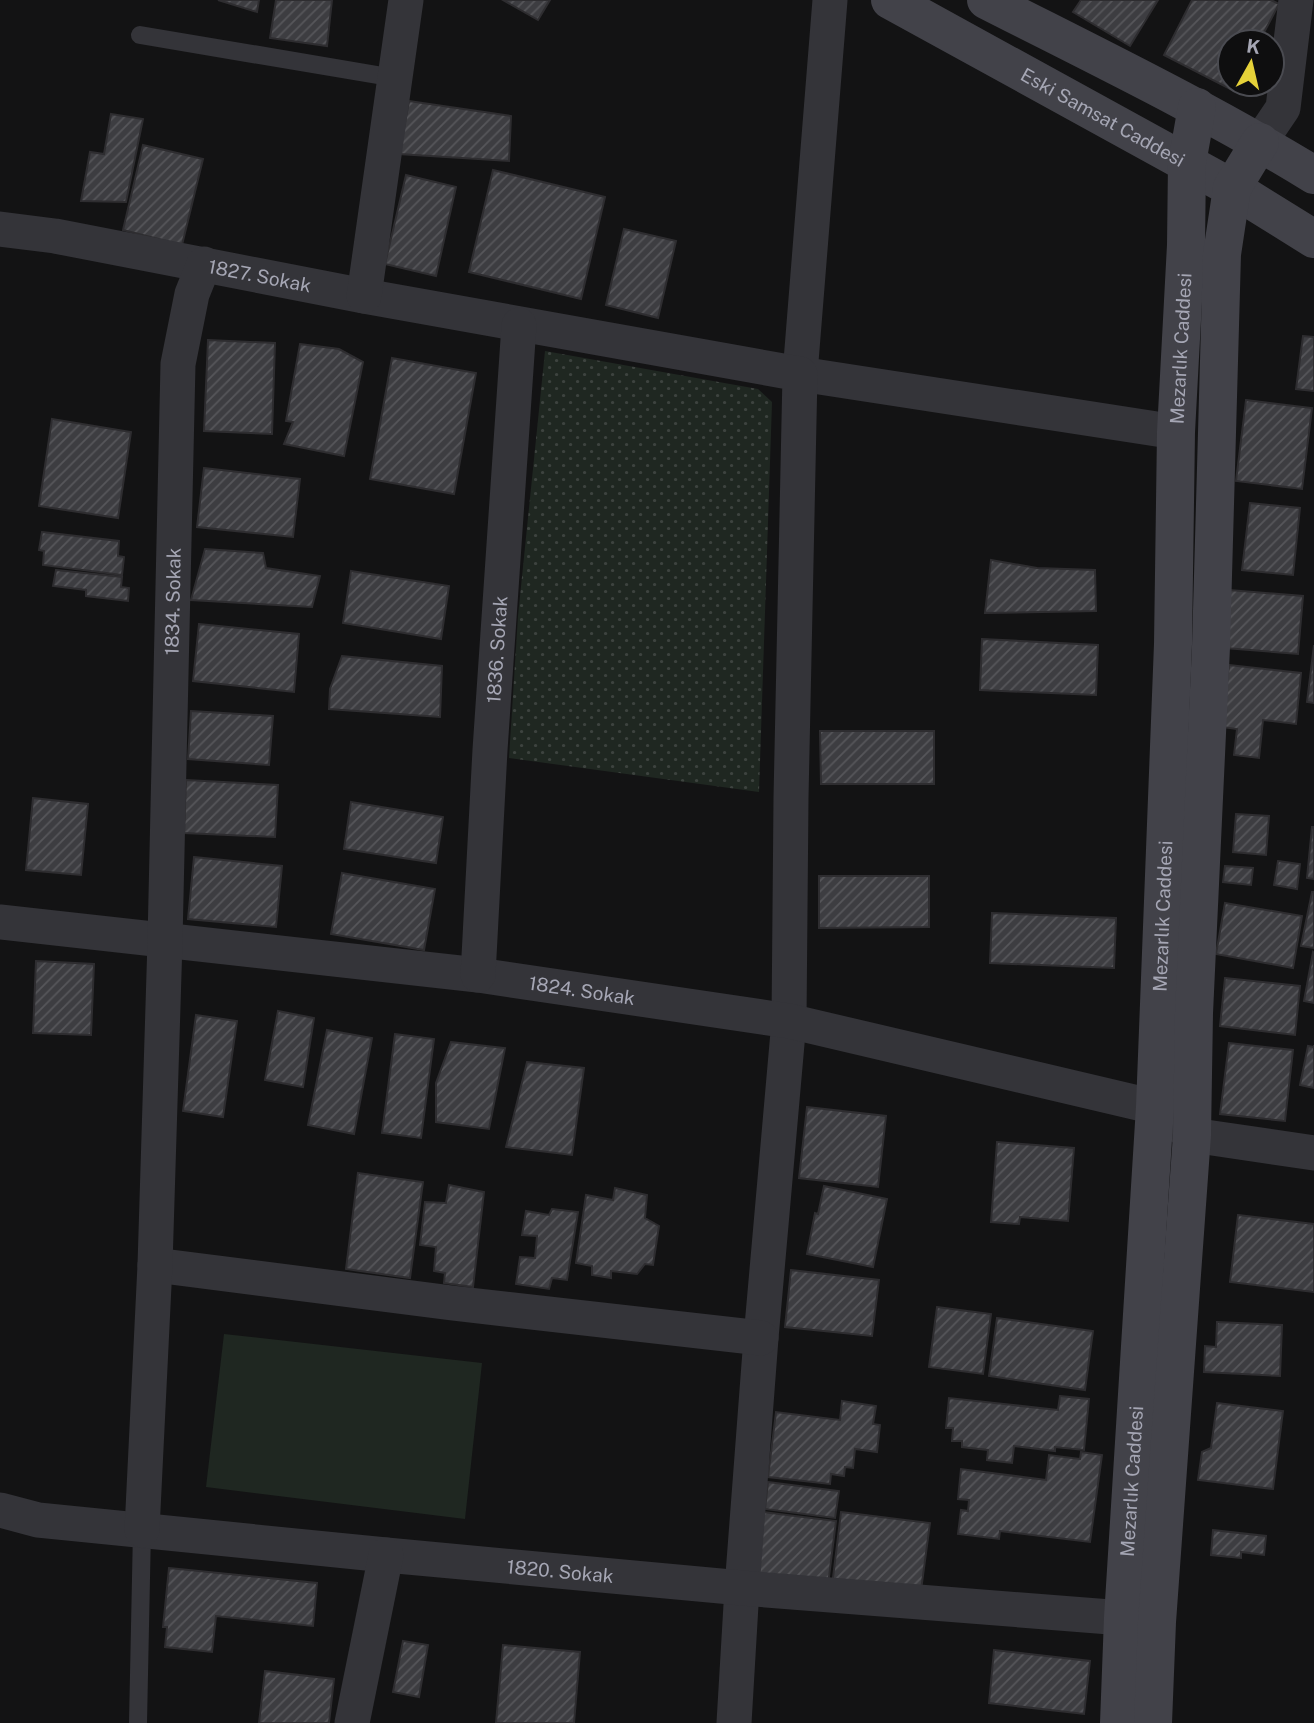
<svg xmlns="http://www.w3.org/2000/svg" width="1314" height="1723" viewBox="0 0 1314 1723" font-family="'Public Sans',sans-serif">
<defs>
<pattern id="park-dots" width="8" height="8" patternUnits="userSpaceOnUse" patternTransform="scale(1.75)"><rect width="8" height="8" fill="#1f2721"/><path d="M2 2h.1M6 6h.1" fill="none" stroke="#3d433f" stroke-width="1.8" stroke-linecap="round"/></pattern>
<pattern id="building-hatch" width="6" height="6" patternUnits="userSpaceOnUse" patternTransform="scale(1.75)"><rect width="6" height="6" fill="#3d3d41"/><path d="M-1 1l2-2M0 6l6-6M5 7l2-2" fill="none" stroke="#56565a"/></pattern>
</defs>
<rect width="100%" height="100%" fill="#131314"/>
<!-- park -->
<path fill="url(#park-dots)" d="M 545,351 L 758,389 L 772,402 L 759,792 L 509,758 L 518,616 Z"/>
<!-- pitch -->
<path fill="#1f2721" d="M 224,1334 L 482,1363 L 465,1519 L 206,1487 Z"/>
<!-- building -->
<path fill="url(#building-hatch)" stroke="#2e2d30" stroke-width="2" d="M 218,0 L 259,0 L 257,12 Z
M 276,0 L 332,0 L 327,46 L 270,38 Z
M 503,0 L 550,0 L 538,20 Z
M 1081,0 L 1158,0 L 1130,46 L 1073,12 Z
M 1192,0 L 1271,0 L 1279,4 L 1259,42 L 1230,42 L 1230,84 L 1238,84 L 1234,91 L 1164,55 Z
M 409,101 L 511,116 L 509,161 L 399,154 Z
M 111,114 L 143,119 L 126,202 L 81,201 L 90,152 L 104,154 Z
M 143,145 L 203,159 L 182,245 L 123,230 Z
M 493,170 L 605,197 L 581,299 L 469,272 Z
M 406,175 L 456,187 L 436,276 L 385,264 Z
M 624,229 L 676,241 L 658,318 L 606,305 Z
M 1303,336 L 1314,337 L 1314,391 L 1296,389 Z
M 208,340 L 275,343 L 272,434 L 204,431 Z
M 300,344 L 339,349 L 363,362 L 344,456 L 284,444 L 293,422 L 286,421 Z
M 392,358 L 476,373 L 454,494 L 370,479 Z
M 1246,400 L 1312,408 L 1302,489 L 1236,481 Z
M 52,419 L 131,432 L 118,518 L 39,506 Z
M 204,468 L 300,479 L 293,537 L 197,527 Z
M 1250,503 L 1300,508 L 1293,575 L 1242,570 Z
M 42,532 L 119,541 L 118,556 L 124,557 L 122,575 L 43,565 L 44,551 L 39,550 Z
M 205,549 L 263,553 L 266,568 L 320,576 L 312,607 L 191,600 Z
M 991,560 L 1037,568 L 1095,570 L 1096,611 L 985,613 Z
M 56,570 L 122,577 L 121,587 L 129,588 L 128,601 L 86,596 L 86,590 L 53,586 Z
M 351,571 L 449,586 L 441,639 L 343,623 Z
M 1229,590 L 1303,596 L 1298,654 L 1225,648 Z
M 199,624 L 299,634 L 294,692 L 193,681 Z
M 982,639 L 1098,645 L 1096,695 L 980,690 Z
M 1314,645 L 1314,703 L 1307,702 Z
M 342,656 L 442,666 L 440,717 L 329,709 L 330,689 Z
M 1229,665 L 1301,673 L 1296,724 L 1263,720 L 1259,758 L 1234,755 L 1237,729 L 1222,727 Z
M 191,711 L 273,716 L 269,765 L 188,759 Z
M 820,731 L 934,731 L 934,784 L 821,784 Z
M 186,780 L 278,785 L 275,837 L 184,833 Z
M 33,798 L 88,804 L 81,875 L 26,870 Z
M 351,802 L 443,817 L 436,863 L 344,849 Z
M 1236,814 L 1269,816 L 1266,855 L 1233,852 Z
M 1312,827 L 1314,827 L 1314,879 L 1307,878 Z
M 194,857 L 282,866 L 276,927 L 188,919 Z
M 1278,861 L 1300,864 L 1297,889 L 1274,885 Z
M 1225,866 L 1253,868 L 1251,885 L 1223,882 Z
M 342,873 L 435,889 L 424,950 L 331,934 Z
M 819,876 L 929,876 L 929,927 L 819,928 Z
M 1312,892 L 1314,892 L 1314,948 L 1301,946 Z
M 1225,903 L 1302,916 L 1293,968 L 1216,954 Z
M 992,913 L 1116,918 L 1114,968 L 990,963 Z
M 1313,952 L 1314,953 L 1314,1003 L 1304,1001 Z
M 36,961 L 94,964 L 91,1035 L 33,1033 Z
M 1225,978 L 1300,986 L 1295,1035 L 1220,1026 Z
M 278,1011 L 314,1018 L 303,1087 L 265,1080 Z
M 196,1015 L 237,1021 L 223,1117 L 183,1111 Z
M 327,1030 L 372,1038 L 354,1134 L 308,1125 Z
M 395,1034 L 434,1039 L 421,1138 L 382,1133 Z
M 451,1042 L 505,1048 L 489,1129 L 436,1122 L 436,1083 Z
M 1229,1043 L 1293,1050 L 1285,1121 L 1220,1114 Z
M 1314,1045 L 1314,1088 L 1300,1085 L 1308,1046 L 1314,1047 Z
M 527,1062 L 584,1068 L 572,1155 L 506,1147 Z
M 807,1107 L 886,1116 L 878,1187 L 799,1178 Z
M 997,1142 L 1074,1148 L 1068,1221 L 1020,1217 L 1019,1224 L 991,1222 Z
M 358,1173 L 423,1182 L 410,1278 L 346,1269 Z
M 449,1185 L 484,1192 L 473,1287 L 444,1283 L 445,1273 L 434,1271 L 436,1247 L 420,1245 L 425,1202 L 446,1203 Z
M 824,1186 L 887,1199 L 873,1267 L 807,1254 L 815,1213 L 818,1214 Z
M 615,1188 L 647,1195 L 645,1218 L 659,1226 L 653,1265 L 645,1264 L 637,1274 L 611,1271 L 611,1278 L 592,1275 L 592,1266 L 576,1263 L 586,1195 L 613,1200 Z
M 552,1209 L 578,1212 L 567,1280 L 552,1278 L 549,1289 L 516,1284 L 520,1257 L 535,1258 L 537,1236 L 522,1235 L 526,1211 L 549,1215 Z
M 1238,1215 L 1314,1224 L 1314,1292 L 1230,1282 Z
M 791,1270 L 879,1280 L 872,1336 L 785,1327 Z
M 937,1307 L 991,1314 L 983,1374 L 929,1367 Z
M 997,1318 L 1093,1331 L 1085,1390 L 989,1376 Z
M 1217,1322 L 1282,1325 L 1280,1376 L 1204,1372 L 1205,1346 L 1216,1347 Z
M 1060,1396 L 1089,1399 L 1084,1450 L 1055,1447 L 1055,1451 L 1014,1446 L 1012,1463 L 987,1460 L 988,1450 L 962,1447 L 962,1441 L 952,1441 L 953,1428 L 946,1428 L 949,1398 L 1058,1410 Z
M 842,1401 L 876,1406 L 873,1424 L 880,1425 L 877,1452 L 855,1449 L 853,1468 L 845,1467 L 844,1476 L 831,1474 L 830,1484 L 768,1477 L 776,1412 L 840,1420 Z
M 1217,1403 L 1283,1411 L 1273,1489 L 1198,1480 L 1202,1452 L 1211,1448 Z
M 1081,1452 L 1102,1455 L 1090,1542 L 1000,1531 L 999,1539 L 958,1534 L 961,1510 L 968,1511 L 969,1500 L 958,1499 L 961,1469 L 1046,1480 L 1049,1455 L 1080,1459 Z
M 768,1482 L 839,1491 L 835,1518 L 765,1509 Z
M 763,1512 L 836,1521 L 828,1585 L 755,1576 Z
M 841,1512 L 930,1523 L 920,1598 L 832,1586 Z
M 1213,1530 L 1266,1536 L 1264,1555 L 1241,1552 L 1241,1558 L 1211,1555 Z
M 169,1568 L 317,1583 L 313,1626 L 216,1616 L 212,1652 L 165,1647 L 167,1627 L 163,1627 Z
M 403,1641 L 428,1645 L 419,1697 L 393,1692 Z
M 503,1645 L 580,1652 L 574,1723 L 496,1723 Z
M 994,1650 L 1090,1661 L 1084,1714 L 989,1703 Z
M 265,1671 L 334,1679 L 329,1723 L 259,1723 Z"/>
<g fill="none" stroke-linecap="round" stroke-linejoin="round">
<!-- lane -->
<path stroke="#343439" stroke-width="18" d="M 140,35 L 395,78
M 138,1723 L 142,1530"/>
<!-- street -->
<g stroke="#343439" stroke-width="35">
<path d="M 830,0 L 800,374 L 1176,432"/>
<path d="M 1260,142 L 1283,108 L 1296,0"/>
<path id="s1" d="M 0,229 L 55,236 L 364,296 L 800,374 L 791,798 L 789,1021 L 761,1338 L 742,1588 L 734,1723"/>
<path d="M 364,296 L 406,0"/>
<path id="s2" d="M 0,922 L 478,975 L 789,1021 L 1155,1107 L 1192,1135 L 1314,1153"/>
<path id="s3" d="M 478,975 L 490,750 L 519,325"/>
<path d="M 155,1265 L 452,1303 L 761,1338"/>
<path id="s4" d="M 0,1510 L 38,1520 L 386,1555 L 742,1588 L 1123,1618"/>
<path id="s5" d="M 142,1530 L 155,1265 L 165,941 L 178,364 L 192,294 L 204,264"/>
<path d="M 352,1723 L 386,1555"/>
</g>
<!-- secondary -->
<g stroke="#424249" stroke-width="38">
<path id="s6" d="M 890,0 L 1232,188 L 1314,239"/>
<path d="M 986,0 C 1096,56 1208,110 1314,175"/>
<path id="s7" d="M 1119,1723 L 1123,1618 L 1155,1107 L 1173,644 L 1176,432 L 1186,245 L 1187,163 L 1197,107"/>
<path d="M 1153,1723 L 1157,1622 L 1192,1135 L 1194,1013 L 1211,647 L 1222,254 L 1232,188 L 1260,142"/>
</g>
</g>
<g text-anchor="middle" stroke-width="6" stroke-linejoin="round" paint-order="stroke">
<!-- street labels -->
<g font-size="19" fill="#a5a6b4" stroke="#0e0e0f">
<text dy="7" stroke="none"><textPath href="#s6" startOffset="243">Eski Samsat Caddesi</textPath></text>
<text dy="7" stroke="none"><textPath href="#s1" startOffset="264">1827. Sokak</textPath></text>
<text dy="7" stroke="none"><textPath href="#s7" startOffset="1376">Mezarlık Caddesi</textPath></text>
<text dy="7" stroke="none"><textPath href="#s5" startOffset="929">1834. Sokak</textPath></text>
<text dy="7" stroke="none"><textPath href="#s3" startOffset="326">1836. Sokak</textPath></text>
<text dy="7" stroke="none"><textPath href="#s7" startOffset="808">Mezarlık Caddesi</textPath></text>
<text dy="7" stroke="none"><textPath href="#s2" startOffset="586">1824. Sokak</textPath></text>
<text dy="7" stroke="none"><textPath href="#s7" startOffset="242">Mezarlık Caddesi</textPath></text>
<text dy="7" stroke="none"><textPath href="#s4" startOffset="564">1820. Sokak</textPath></text>
</g>
</g>
<!-- north arrow -->
<g transform="translate(1251 63) rotate(8)"><circle r="33" fill="#0e0e0f" stroke="#4a4b51" stroke-width="2"/>
<path d="M0-5L12 26L0 18L-12 26Z" fill="#e5d139"/>
<text y="-10" font-size="19" font-weight="bold" text-anchor="middle" fill="#a5a6b4">K</text>
</g>
</svg>
